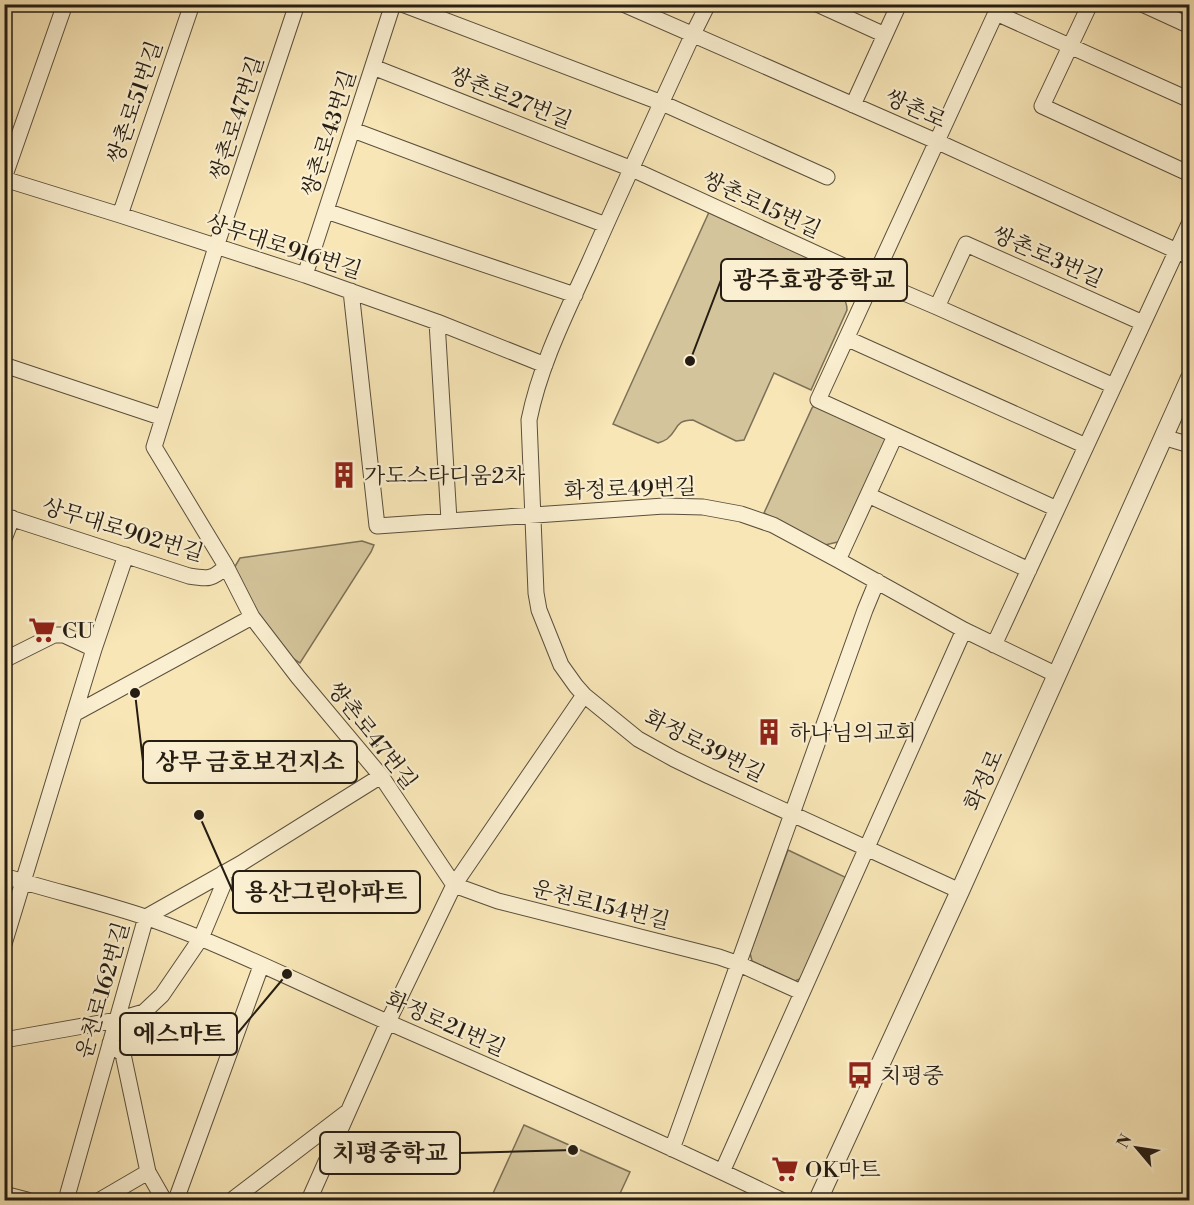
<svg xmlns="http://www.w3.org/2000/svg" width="1194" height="1205" viewBox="0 0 1194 1205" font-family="'Libre Bodoni','Noto Serif KR',serif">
<rect width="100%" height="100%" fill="#f8e6b7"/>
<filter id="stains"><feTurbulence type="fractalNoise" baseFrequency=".00333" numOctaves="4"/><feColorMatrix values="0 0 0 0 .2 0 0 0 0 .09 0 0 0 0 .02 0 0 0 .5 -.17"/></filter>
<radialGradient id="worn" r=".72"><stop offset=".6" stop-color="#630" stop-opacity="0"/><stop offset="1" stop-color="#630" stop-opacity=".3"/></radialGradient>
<!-- green -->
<path fill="#d4c49b" stroke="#7c7057" stroke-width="1.5" d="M 710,210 L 833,267 L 824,287 C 836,293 847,295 847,310 L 811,390 L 774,373 L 744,440 L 736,441 L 693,420 C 674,420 679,430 667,439 C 664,441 661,442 658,443 L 613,424 Z
M 815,405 L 885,437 L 888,444 L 842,541 L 825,545 L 764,513 L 812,408 Z
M 362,541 L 374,545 L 371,552 L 300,663 L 292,658 L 261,620 L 234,568 L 240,558 Z
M 788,850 L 847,878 L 802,978 L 795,981 L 752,961 L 750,953 Z
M 524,1125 L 630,1172 L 617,1200 L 490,1200 Z"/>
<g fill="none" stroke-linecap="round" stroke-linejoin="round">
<defs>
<path id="minor" d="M 402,4 L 662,103 L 827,177
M 623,4 L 938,142 L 1190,257
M 708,4 L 693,34 C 658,110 623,186 589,263 C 566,314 540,365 529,420 L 536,593 L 539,610 L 561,665 L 576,686 L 584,695 L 638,739 L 674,759 L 709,776 L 960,891
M 817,4 L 885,35
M 1000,4 L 818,400 L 1057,509
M 1090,4 L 1042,106 L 1190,174
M 1142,4 L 1190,26
M 996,13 L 1190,100
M 373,67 L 632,169 L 874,280 L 937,307 L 1114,386
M 853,105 L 899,4
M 353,130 L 606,225
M 4,178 L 65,4
M 4,179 L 120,215 L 305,275 L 437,322 L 545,365
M 326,211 L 575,295
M 120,215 L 192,4
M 305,275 L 393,4
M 351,291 L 377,526 L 664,506 L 703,507 L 741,514 L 773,525 L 838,560 L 964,630 L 1057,675
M 937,307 L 966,244 L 1143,323
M 437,322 L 449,520
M 848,339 L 1086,446
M 4,365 L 163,418 L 216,247 L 297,4
M 163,418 L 154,447 L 226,566 L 252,617 L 298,677 L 381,776 L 454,885 L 498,901 L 719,957 L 739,964 L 801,992
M 1163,437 L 1190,445
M 868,495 L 1029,570
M 4,516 L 189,576 C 207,579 213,580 226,566
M 4,539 L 12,518
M 838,560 L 895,436
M 994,645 L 1190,222
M 4,660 L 54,635 L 64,635 L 94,649
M 74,714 L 252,617
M 4,876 C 52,891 101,902 148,918 C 229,947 306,986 385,1021 C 518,1079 651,1137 781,1200
M 4,944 L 94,649 L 126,555
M 4,1040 L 117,1020 L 144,1012 L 162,995 L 201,938 L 224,883 L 223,873
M 110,1043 L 123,1054 L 148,1172 L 164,1200
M 672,1149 L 865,610 L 877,581
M 722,1172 L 964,630
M 4,1194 L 27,1200
M 66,1200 L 146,917 L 240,864 L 381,776
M 100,1200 L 148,1172
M 176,1200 L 261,966
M 232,1200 L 346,1113
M 309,1200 L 388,1022 L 454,885 L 584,695"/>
<path id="tertiary" d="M 818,1200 L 960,891 L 1190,378"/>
</defs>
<!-- minor casing -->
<use href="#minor" stroke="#5a4f3c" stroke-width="17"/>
<!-- tertiary casing -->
<use href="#tertiary" stroke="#5a4f3c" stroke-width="20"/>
<!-- minor -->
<use href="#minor" stroke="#faefd0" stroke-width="15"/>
<!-- tertiary -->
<use href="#tertiary" stroke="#faefd0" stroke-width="18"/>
</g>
<!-- icons -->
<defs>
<symbol id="building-bare" viewBox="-9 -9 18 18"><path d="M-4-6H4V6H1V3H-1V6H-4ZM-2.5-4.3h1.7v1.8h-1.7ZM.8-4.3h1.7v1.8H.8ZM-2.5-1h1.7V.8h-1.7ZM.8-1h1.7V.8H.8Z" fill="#8f2418" stroke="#faefd0" stroke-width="2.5" paint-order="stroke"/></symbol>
<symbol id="supermarket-bare" viewBox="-9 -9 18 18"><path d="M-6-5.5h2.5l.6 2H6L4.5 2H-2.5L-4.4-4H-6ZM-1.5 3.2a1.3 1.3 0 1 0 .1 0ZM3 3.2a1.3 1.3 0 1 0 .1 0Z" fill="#8f2418" stroke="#faefd0" stroke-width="2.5" paint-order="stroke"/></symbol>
<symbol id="bus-bare" viewBox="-9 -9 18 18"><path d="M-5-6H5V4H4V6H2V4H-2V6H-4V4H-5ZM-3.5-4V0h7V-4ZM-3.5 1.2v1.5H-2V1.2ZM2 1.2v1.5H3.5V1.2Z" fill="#8f2418" stroke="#faefd0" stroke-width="2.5" paint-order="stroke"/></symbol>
</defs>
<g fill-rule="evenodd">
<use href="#building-bare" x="325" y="456" width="38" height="38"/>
<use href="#supermarket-bare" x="23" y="611" width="38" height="38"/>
<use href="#building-bare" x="750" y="713" width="38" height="38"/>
<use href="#bus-bare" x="841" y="1056" width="38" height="38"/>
<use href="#supermarket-bare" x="766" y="1150" width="38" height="38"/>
</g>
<g text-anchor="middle" stroke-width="4.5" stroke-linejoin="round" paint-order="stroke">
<!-- street labels -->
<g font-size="22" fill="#251d13" stroke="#faefd0">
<text transform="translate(511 97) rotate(22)" y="8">쌍촌로27번길</text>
<text transform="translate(134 102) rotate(-71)" y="8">쌍촌로51번길</text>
<text transform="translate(916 108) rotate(24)" y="8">쌍촌로</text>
<text transform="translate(236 118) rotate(-72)" y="8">쌍촌로47번길</text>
<text transform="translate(328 133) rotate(-72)" y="8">쌍촌로43번길</text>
<text transform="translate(762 204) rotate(25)" y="8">쌍촌로15번길</text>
<text transform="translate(284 246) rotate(18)" y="8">상무대로916번길</text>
<text transform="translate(1048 256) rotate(24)" y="8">쌍촌로3번길</text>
<text transform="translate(630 488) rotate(-2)" y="8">화정로49번길</text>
<text transform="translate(123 529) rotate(17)" y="8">상무대로902번길</text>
<text transform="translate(373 735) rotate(52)" y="8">쌍촌로47번길</text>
<text transform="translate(705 745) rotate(27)" y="8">화정로39번길</text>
<text transform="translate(983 780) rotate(-66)" y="8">화정로</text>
<text transform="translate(601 904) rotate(14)" y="8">운천로154번길</text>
<text transform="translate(102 990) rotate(-74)" y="8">운천로162번길</text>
<text transform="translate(446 1023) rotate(24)" y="8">화정로21번길</text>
</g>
<!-- poi labels -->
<g font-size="22" fill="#251d13" stroke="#faefd0" text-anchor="start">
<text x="364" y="483">가도스타디움2차</text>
<text x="62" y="638">CU</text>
<text x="789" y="740">하나님의교회</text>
<text x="880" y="1083">치평중</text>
<text x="805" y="1177">OK마트</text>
</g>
</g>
<!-- callouts -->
<path fill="none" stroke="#251d13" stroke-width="2" d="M690 361L721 280M135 693L143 762M199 815L233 892M287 974L237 1034M573 1150L460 1153"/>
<g fill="#251d13" stroke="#faefd0" stroke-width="2">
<circle cx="690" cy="361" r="6"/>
<circle cx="135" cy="693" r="6"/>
<circle cx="199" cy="815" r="6"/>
<circle cx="287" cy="974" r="6"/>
<circle cx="573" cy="1150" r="6"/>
</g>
<g fill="#faefd0" stroke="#251d13" stroke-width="2">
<rect x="721" y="259" width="186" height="42" rx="6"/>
<rect x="143" y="741" width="214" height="42" rx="6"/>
<rect x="233" y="871" width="187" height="42" rx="6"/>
<rect x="120" y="1013" width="117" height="42" rx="6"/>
<rect x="320" y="1132" width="140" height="42" rx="6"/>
</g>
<g font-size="24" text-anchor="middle" font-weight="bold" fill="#251d13">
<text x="814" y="288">광주효광중학교</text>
<text x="250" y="770">상무 금호보건지소</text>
<text x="326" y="900">용산그린아파트</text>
<text x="179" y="1042">에스마트</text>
<text x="390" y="1161">치평중학교</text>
</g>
<!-- margin -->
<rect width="1194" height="1205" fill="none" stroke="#f8e6b7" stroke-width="24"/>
<rect x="6" y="6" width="1182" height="1193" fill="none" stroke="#251d13" stroke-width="3"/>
<rect x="12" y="12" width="1170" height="1181" fill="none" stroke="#251d13" stroke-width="1.5"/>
<!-- north arrow -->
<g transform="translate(1137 1148) rotate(299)" stroke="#faefd0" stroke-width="4.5" paint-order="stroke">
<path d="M0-4.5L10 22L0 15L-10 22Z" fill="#251d13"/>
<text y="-9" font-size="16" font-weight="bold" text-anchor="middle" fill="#251d13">N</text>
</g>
<rect width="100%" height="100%" filter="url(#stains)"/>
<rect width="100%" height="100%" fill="url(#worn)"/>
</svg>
